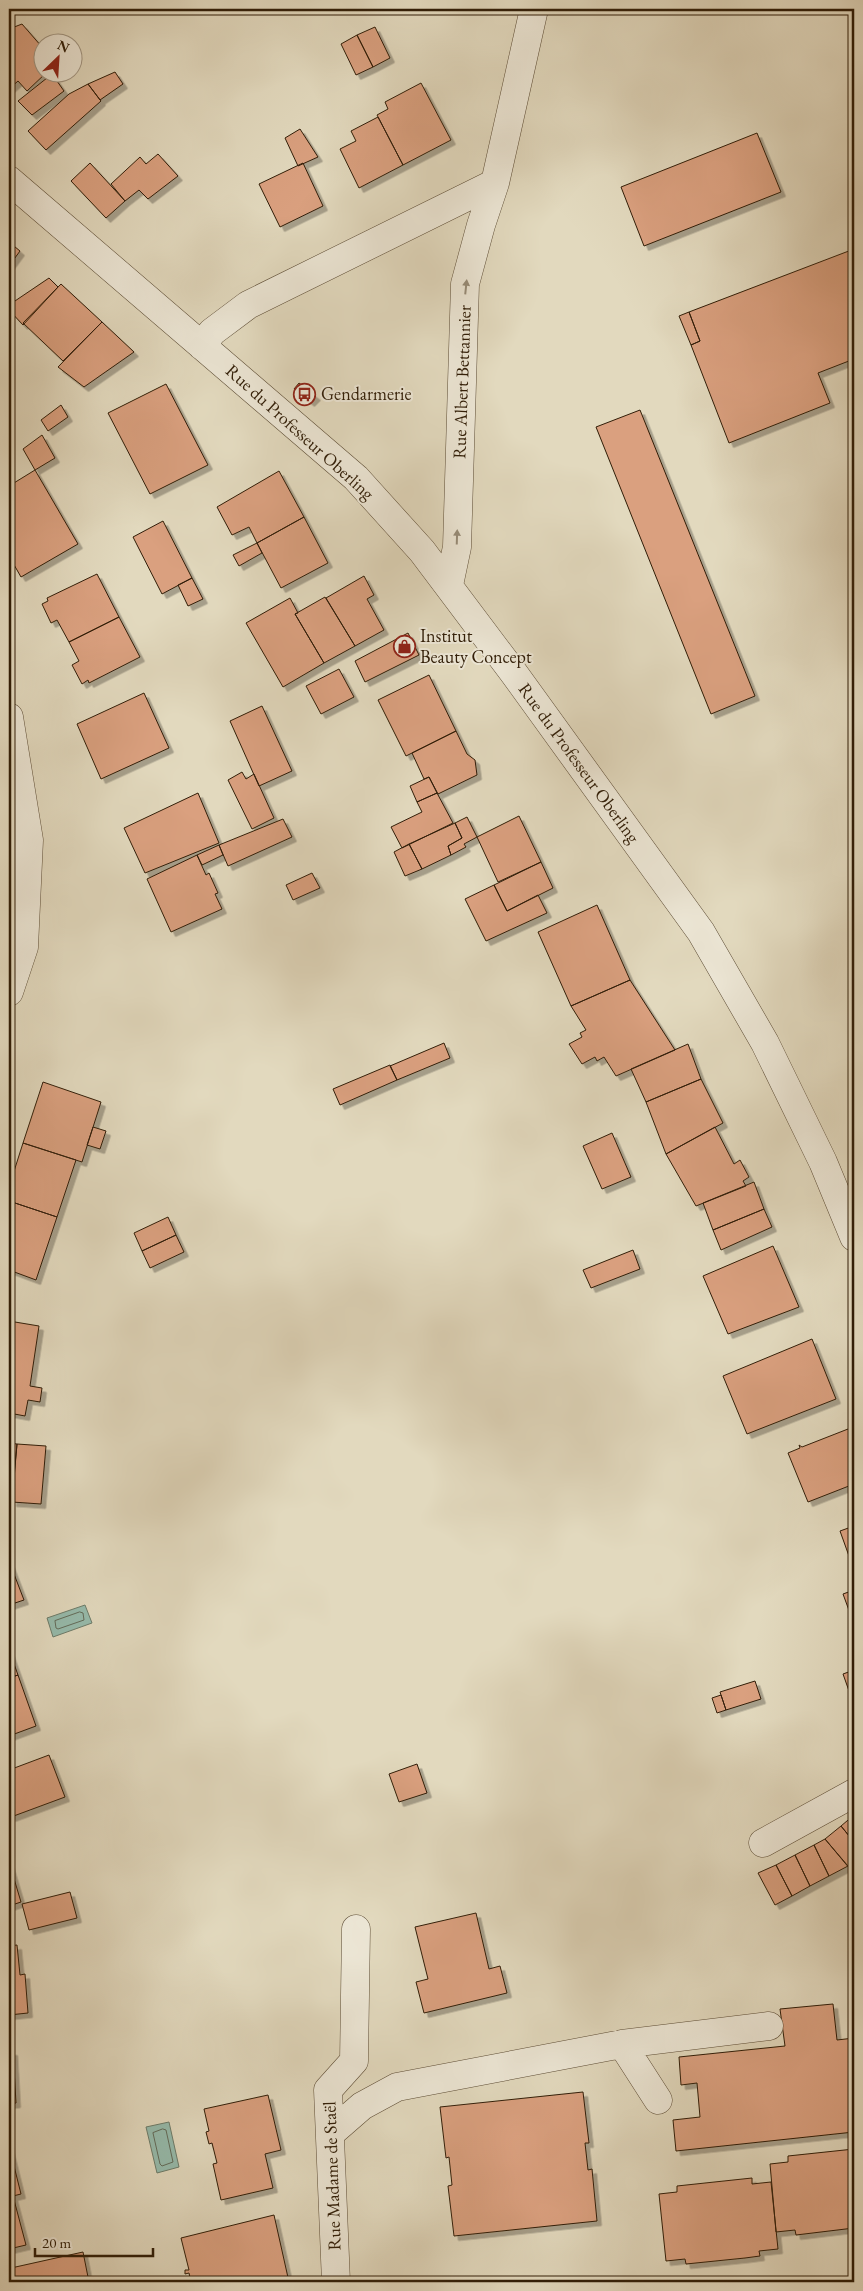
<svg xmlns="http://www.w3.org/2000/svg" width="863" height="2291" viewBox="0 0 863 2291" font-family="'EB Garamond',serif">
<defs>
<filter id="shadow"><feDropShadow dx="4.5" dy="4.5" stdDeviation="0" flood-color="#0004"/></filter>
</defs>
<rect width="100%" height="100%" fill="#e2d9be"/>
<filter id="stains"><feTurbulence type="fractalNoise" baseFrequency=".004" numOctaves="4"/><feColorMatrix values="0 0 0 0 .2 0 0 0 0 .09 0 0 0 0 .02 0 0 0 .5 -.17"/></filter>
<radialGradient id="worn" r=".72"><stop offset=".6" stop-color="#630" stop-opacity="0"/><stop offset="1" stop-color="#630" stop-opacity=".3"/></radialGradient>
<!-- water -->
<path fill="#96bbac" stroke="#6d7c6a" d="M 85,1605 L 92,1623 L 53,1637 L 47,1618 Z
M 169,2122 L 179,2167 L 157,2173 L 146,2127 Z"/>
<g fill="none" stroke-linecap="round" stroke-linejoin="round">
<!-- shore -->
<path stroke="#636c5a" stroke-width="1" d="M 80,1612 L 83,1613 L 84,1620 L 58,1629 L 56,1628 L 55,1621 Z
M 163,2129 L 166,2130 L 173,2162 L 162,2166 L 160,2164 L 153,2133 Z"/>
</g>
<!-- building -->
<path fill="#daa07f" stroke="#301d07" filter="url(#shadow)" d="M 22,24 L 42,47 L 42,72 L 47,72 L 27,91 L 18,81 L 9,89 L 9,29 Z
M 375,27 L 390,58 L 373,67 L 357,35 Z
M 357,35 L 373,67 L 356,75 L 341,44 Z
M 115,72 L 123,84 L 100,100 L 88,84 Z
M 52,74 L 64,91 L 32,115 L 18,101 Z
M 421,83 L 451,140 L 403,165 L 377,115 L 388,109 L 385,102 Z
M 88,84 L 101,101 L 46,150 L 28,131 L 69,94 Z
M 378,117 L 403,165 L 359,188 L 340,149 L 356,141 L 351,131 Z
M 300,129 L 318,157 L 298,166 L 285,138 Z
M 757,133 L 781,192 L 644,246 L 621,187 Z
M 158,154 L 178,176 L 148,199 L 139,190 L 125,201 L 111,184 L 140,157 L 146,164 Z
M 90,163 L 125,201 L 106,218 L 71,181 Z
M 303,163 L 323,206 L 280,227 L 259,184 Z
M 9,242 L 20,251 L 9,266 Z
M 854,249 L 854,359 L 818,373 L 830,403 L 729,443 L 691,345 L 700,341 L 689,312 Z
M 49,278 L 58,287 L 23,325 L 9,310 L 9,305 Z
M 61,284 L 102,322 L 63,361 L 23,323 Z
M 689,312 L 700,341 L 691,345 L 679,316 Z
M 102,322 L 134,352 L 84,387 L 58,367 Z
M 299,383 L 316,396 L 310,402 L 294,389 Z
M 166,384 L 208,465 L 150,494 L 108,413 Z
M 61,405 L 68,417 L 48,431 L 41,420 Z
M 640,410 L 755,696 L 711,714 L 596,427 Z
M 42,435 L 55,458 L 35,470 L 23,449 Z
M 35,470 L 78,544 L 21,577 L 9,556 L 9,486 Z
M 279,471 L 304,517 L 257,543 L 249,527 L 232,535 L 217,507 Z
M 304,517 L 328,563 L 281,588 L 257,543 Z
M 163,521 L 192,578 L 162,594 L 133,537 Z
M 257,543 L 262,553 L 239,566 L 233,555 Z
M 97,574 L 119,617 L 69,642 L 57,620 L 51,623 L 42,604 L 48,601 L 47,598 Z
M 364,576 L 374,595 L 367,599 L 384,630 L 355,646 L 326,598 Z
M 192,578 L 203,599 L 188,606 L 178,585 Z
M 325,597 L 355,646 L 324,663 L 295,614 Z
M 290,598 L 298,613 L 295,614 L 324,663 L 283,687 L 246,623 Z
M 119,617 L 140,657 L 89,683 L 88,680 L 82,684 L 72,665 L 79,661 L 69,642 Z
M 408,633 L 419,655 L 365,682 L 355,661 Z
M 339,669 L 354,697 L 321,714 L 306,686 Z
M 429,675 L 456,731 L 406,756 L 378,700 Z
M 144,693 L 169,748 L 101,779 L 77,724 Z
M 262,706 L 292,771 L 259,786 L 230,721 Z
M 456,731 L 467,754 L 475,760 L 477,775 L 438,794 L 429,777 L 424,779 L 412,753 Z
M 242,772 L 246,779 L 254,774 L 274,818 L 252,829 L 228,780 Z
M 429,777 L 437,793 L 417,802 L 410,786 Z
M 198,793 L 219,843 L 145,873 L 124,828 Z
M 437,793 L 453,823 L 402,848 L 391,827 L 422,812 L 417,802 Z
M 519,816 L 541,862 L 498,882 L 477,837 Z
M 467,817 L 477,837 L 464,844 L 466,847 L 451,855 L 448,846 L 462,838 L 455,823 Z
M 283,819 L 292,837 L 228,866 L 219,845 Z
M 455,823 L 462,838 L 448,846 L 451,855 L 422,869 L 409,844 Z
M 409,844 L 422,869 L 405,876 L 394,852 Z
M 219,845 L 223,855 L 202,865 L 197,855 Z
M 197,855 L 206,875 L 209,873 L 218,893 L 215,894 L 222,909 L 171,932 L 147,879 Z
M 541,862 L 553,888 L 507,911 L 494,885 Z
M 312,873 L 320,888 L 293,900 L 286,885 Z
M 494,885 L 507,911 L 538,895 L 547,913 L 486,941 L 465,899 Z
M 597,905 L 630,980 L 571,1006 L 538,932 Z
M 630,980 L 675,1050 L 616,1076 L 604,1057 L 597,1061 L 595,1057 L 582,1064 L 569,1044 L 582,1037 L 580,1033 L 586,1030 L 571,1006 Z
M 444,1043 L 450,1058 L 397,1080 L 390,1066 Z
M 688,1044 L 701,1079 L 646,1102 L 631,1069 Z
M 390,1065 L 397,1080 L 340,1105 L 333,1089 Z
M 701,1079 L 723,1123 L 666,1154 L 646,1102 Z
M 43,1082 L 101,1102 L 82,1162 L 23,1143 Z
M 93,1127 L 106,1131 L 100,1149 L 87,1145 Z
M 715,1127 L 734,1164 L 740,1160 L 749,1177 L 743,1181 L 746,1186 L 696,1206 L 666,1154 Z
M 612,1133 L 631,1177 L 602,1189 L 583,1146 Z
M 23,1143 L 76,1160 L 57,1217 L 9,1201 L 9,1187 Z
M 754,1182 L 764,1209 L 713,1230 L 703,1203 Z
M 9,1201 L 57,1217 L 36,1280 L 9,1270 Z
M 764,1209 L 772,1227 L 721,1250 L 713,1230 Z
M 168,1217 L 176,1235 L 142,1251 L 134,1233 Z
M 176,1235 L 184,1252 L 150,1268 L 142,1251 Z
M 773,1246 L 799,1307 L 728,1334 L 703,1276 Z
M 633,1250 L 640,1269 L 591,1288 L 583,1270 Z
M 9,1321 L 39,1326 L 30,1386 L 42,1388 L 40,1402 L 28,1400 L 25,1416 L 9,1413 Z
M 812,1339 L 836,1399 L 747,1434 L 723,1376 Z
M 848,1429 L 854,1446 L 854,1484 L 808,1502 L 788,1453 L 800,1448 L 799,1445 L 802,1447 Z
M 9,1443 L 17,1444 L 12,1496 L 9,1496 Z
M 17,1444 L 46,1446 L 41,1504 L 12,1502 Z
M 854,1526 L 854,1570 L 840,1531 Z
M 9,1561 L 24,1600 L 9,1605 Z
M 854,1590 L 854,1624 L 843,1594 Z
M 9,1650 L 18,1675 L 9,1678 Z
M 854,1670 L 854,1705 L 843,1674 Z
M 18,1675 L 36,1726 L 9,1736 L 9,1678 Z
M 755,1681 L 761,1699 L 726,1710 L 720,1692 Z
M 721,1695 L 726,1710 L 717,1713 L 712,1698 Z
M 49,1755 L 65,1797 L 11,1817 L 11,1814 L 9,1815 L 9,1770 Z
M 417,1764 L 427,1793 L 399,1802 L 389,1774 Z
M 854,1815 L 854,1842 L 841,1826 Z
M 841,1826 L 854,1842 L 854,1865 L 850,1869 L 825,1839 Z
M 825,1839 L 848,1866 L 829,1876 L 814,1845 Z
M 814,1845 L 829,1876 L 810,1886 L 795,1855 Z
M 795,1855 L 810,1886 L 792,1896 L 776,1865 Z
M 9,1862 L 21,1902 L 9,1906 Z
M 776,1865 L 792,1896 L 775,1905 L 758,1873 Z
M 70,1892 L 77,1918 L 29,1930 L 22,1904 Z
M 476,1913 L 489,1969 L 500,1966 L 507,1993 L 424,2013 L 416,1982 L 428,1979 L 415,1927 Z
M 17,1945 L 20,1975 L 25,1974 L 28,2013 L 9,2015 L 9,1946 Z
M 833,2004 L 837,2040 L 854,2038 L 854,2132 L 676,2151 L 673,2120 L 700,2117 L 697,2083 L 681,2085 L 679,2057 L 785,2046 L 780,2009 Z
M 9,2051 L 13,2051 L 16,2103 L 9,2104 Z
M 583,2092 L 589,2143 L 585,2143 L 588,2170 L 592,2169 L 597,2221 L 454,2236 L 448,2186 L 452,2185 L 449,2157 L 446,2158 L 440,2107 Z
M 268,2095 L 281,2150 L 265,2154 L 273,2188 L 221,2200 L 213,2164 L 217,2163 L 212,2143 L 209,2144 L 206,2132 L 209,2131 L 204,2109 Z
M 9,2146 L 21,2194 L 9,2197 Z
M 854,2149 L 854,2228 L 796,2235 L 795,2230 L 776,2232 L 770,2164 L 788,2162 L 788,2156 Z
M 752,2178 L 752,2184 L 771,2182 L 778,2249 L 759,2251 L 760,2256 L 745,2258 L 686,2264 L 685,2259 L 666,2261 L 659,2194 L 677,2192 L 677,2186 Z
M 13,2196 L 26,2245 L 9,2249 L 9,2197 Z
M 274,2215 L 289,2282 L 191,2282 L 189,2273 L 185,2274 L 185,2270 L 189,2270 L 181,2238 Z
M 83,2252 L 89,2282 L 14,2282 L 11,2268 Z"/>
<g fill="none" stroke-linecap="round" stroke-linejoin="round">
<defs>
<path id="minor" d="M 9,180 L 356,478 L 422,551 L 513,672 L 701,932 L 765,1043 L 823,1162 L 854,1237
M 202,346 L 212,332 L 248,305 L 495,183 L 534,9
M 449,585 L 457,547 L 465,284 L 481,225 L 495,183
M 9,717 L 29,840 L 24,947 L 9,992
M 763,1843 L 854,1793
M 622,2044 L 658,2100
M 331,2133 L 362,2106 L 397,2087 L 622,2044 L 769,2026
M 336,2282 L 328,2090 L 354,2061 L 356,1929"/>
</defs>
<!-- minor casing -->
<use href="#minor" stroke="#5c4c35" stroke-width="29"/>
<!-- minor -->
<use href="#minor" stroke="#ece6d5" stroke-width="28"/>
</g>
<!-- one-way arrows -->
<defs><path id="oneway-solid" d="M-6-.8H1V-3.2L6.5 0L1 3.2V.8H-6Z" transform="scale(1.25)"/></defs>
<g fill="#978c78">
<use href="#oneway-solid" transform="translate(466 287) rotate(-84)"/>
<use href="#oneway-solid" transform="translate(457 537) rotate(-88)"/>
</g>
<!-- icons -->
<defs>
<symbol id="bus-ring" viewBox="-11 -11 22 22"><circle r="9.5" fill="#ece6d5" stroke="#8f2418" stroke-width="1.5"/><path d="M-5-6H5V4H4V6H2V4H-2V6H-4V4H-5ZM-3.5-4V0h7V-4ZM-3.5 1.2v1.5H-2V1.2ZM2 1.2v1.5H3.5V1.2Z" fill="#8f2418"/></symbol>
<symbol id="shop-ring" viewBox="-11 -11 22 22"><circle r="9.5" fill="#ece6d5" stroke="#8f2418" stroke-width="1.5"/><path d="M-5-2.5h2.3a2.7 3.5 0 0 1 5.4 0H5L5.5 6h-11ZM-1.5-2.5h3a1.5 2.3 0 0 0-3 0Z" fill="#8f2418"/></symbol>
</defs>
<g fill-rule="evenodd">
<use href="#bus-ring" x="292" y="382" width="25" height="25"/>
<use href="#shop-ring" x="392" y="634" width="25" height="25"/>
</g>
<g text-anchor="middle" stroke-width="4" stroke-linejoin="round" paint-order="stroke">
<!-- street labels -->
<g font-size="18" fill="#301d07" stroke="#ece6d5">
<text transform="translate(462 382) rotate(-88)" y="6">Rue Albert Bettannier</text>
<text transform="translate(300 432) rotate(42)" y="6">Rue du Professeur Oberling</text>
<text transform="translate(579 763) rotate(54)" y="6">Rue du Professeur Oberling</text>
<text transform="translate(332 2176) rotate(-92)" y="6">Rue Madame de Staël</text>
</g>
<!-- poi labels -->
<g font-size="18" fill="#301d07" stroke="#ece6d5" text-anchor="start">
<text x="321" y="400">Gendarmerie</text>
<text x="420" y="642">Institut<tspan x="420" dy="21">Beauty Concept</tspan></text>
</g>
</g>
<!-- margin -->
<rect width="863" height="2291" fill="none" stroke="#e2d9be" stroke-width="30"/>
<rect x="10" y="10" width="843" height="2271" fill="none" stroke="#301d07" stroke-width="2.5"/>
<rect x="15" y="15" width="833" height="2261" fill="none" stroke="#301d07"/>
<!-- north arrow -->
<g transform="translate(58 58) rotate(25)"><circle r="24" fill="#ece6d5" stroke="#a19683"/>
<path d="M0-4L9 19L0 12L-9 19Z" fill="#8f2418"/>
<text y="-8" font-size="14" font-weight="bold" text-anchor="middle" fill="#301d07">N</text>
</g>
<!-- scale -->
<path d="M35 2248v8h118v-8" fill="none" stroke="#301d07" stroke-width="2.5"/>
<text x="42" y="2248" font-size="15" fill="#301d07" stroke="#ece6d5" stroke-width="4" paint-order="stroke">20 m</text>
<rect width="100%" height="100%" filter="url(#stains)"/>
<rect width="100%" height="100%" fill="url(#worn)"/>
</svg>
